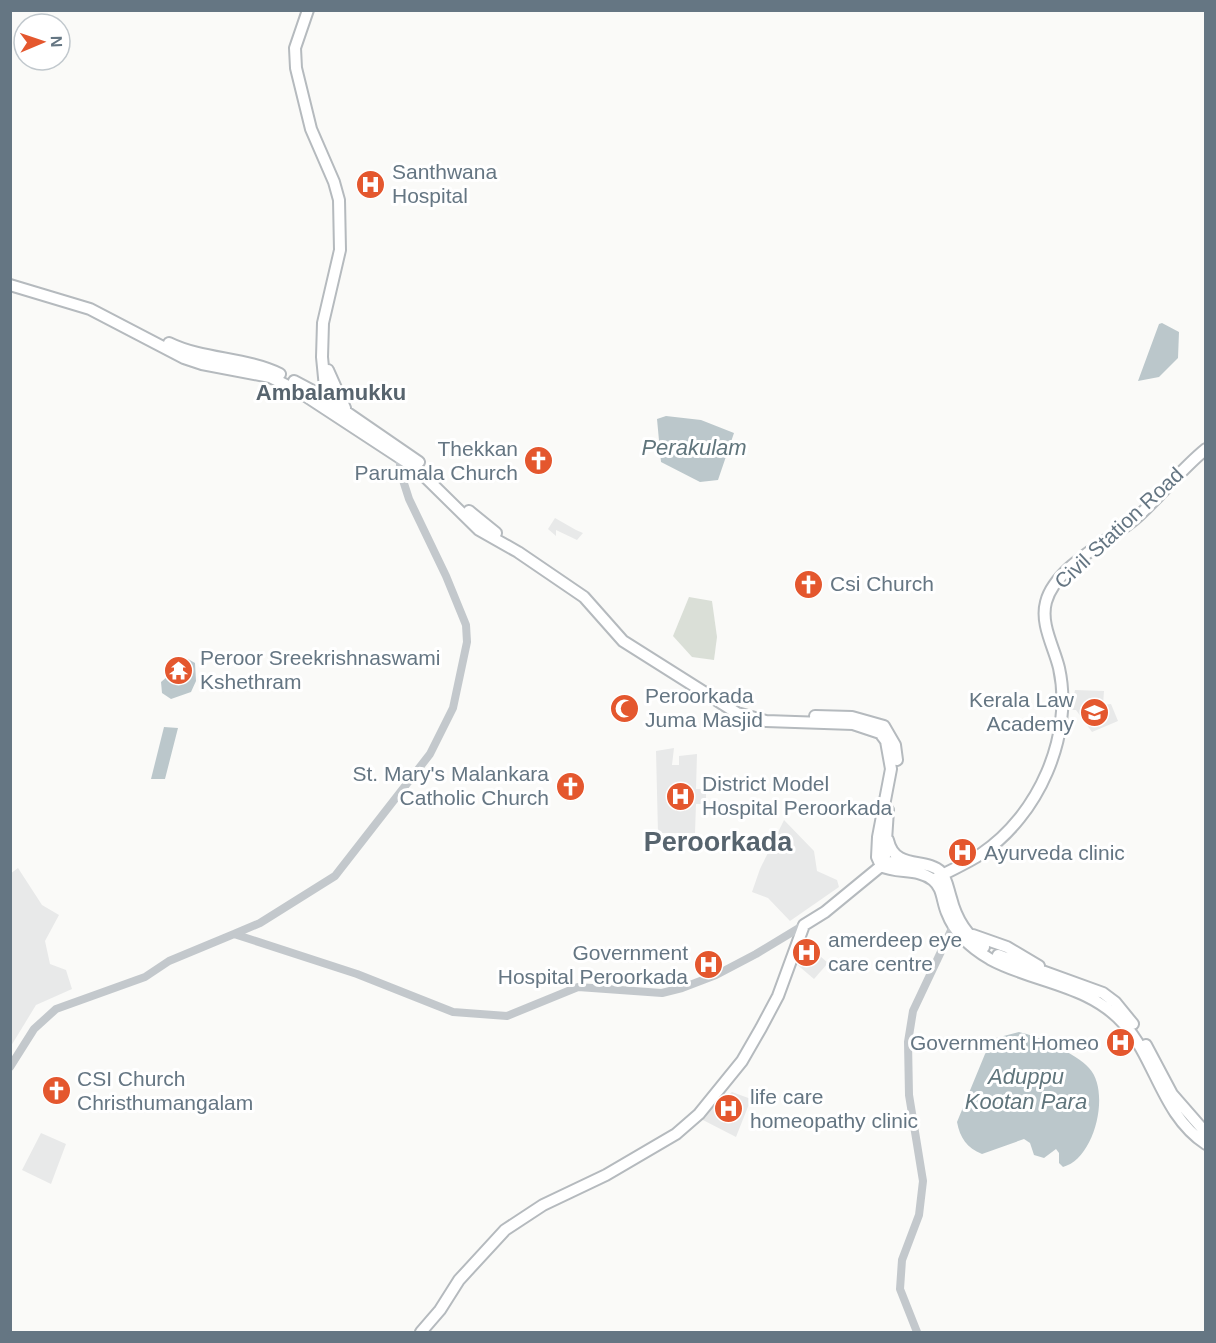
<svg xmlns="http://www.w3.org/2000/svg" width="1216" height="1343" viewBox="0 0 1216 1343" font-family="Arial,sans-serif">
<rect width="100%" height="100%" fill="#fafaf8"/>
<!-- built -->
<path fill="#e8e9e9" d="M 555,518 L 576,530 L 583,533 L 577,540 L 556,530 L 556,536 L 548,529 Z
M 1075,690 L 1104,691 L 1103,705 L 1111,704 L 1118,721 L 1092,732 L 1076,710 L 1071,710 Z
M 674,748 L 672,765 L 679,765 L 679,756 L 697,754 L 696,789 L 706,789 L 706,804 L 696,804 L 695,833 L 658,833 L 656,751 Z
M 784,820 L 814,851 L 817,871 L 837,880 L 839,887 L 790,921 L 768,898 L 752,892 L 760,869 Z
M 18,868 L 42,905 L 59,915 L 45,941 L 50,964 L 66,970 L 72,989 L 36,1005 L 11,1046 L 10,874 Z
M 804,942 L 828,963 L 814,979 L 794,962 Z
M 732,1092 L 751,1099 L 736,1137 L 699,1118 Z
M 41,1133 L 66,1144 L 51,1184 L 22,1170 Z"/>
<!-- green -->
<path fill="#dadfd7" d="M 689,597 L 712,601 L 717,637 L 714,660 L 692,657 L 673,636 Z"/>
<!-- water -->
<path fill="#bbc7cb" d="M 1162,323 L 1179,332 L 1178,358 L 1159,377 L 1138,381 L 1159,324 Z
M 666,416 L 701,420 L 734,433 L 718,480 L 700,482 L 661,462 L 657,419 Z
M 188,659 L 195,663 L 196,681 L 191,692 L 171,699 L 162,693 L 161,682 Z
M 164,727 L 178,728 L 165,779 L 151,779 Z
M 1019,1032 C 1037,1036 1077,1054 1089,1068 C 1111,1091 1095,1159 1063,1167 L 1059,1163 L 1059,1153 L 1056,1149 L 1044,1158 L 1034,1155 L 1030,1143 L 1024,1139 L 982,1154 C 967,1148 960,1138 957,1122 L 985,1054 L 996,1038 Z"/>
<g fill="none" stroke-linecap="round" stroke-linejoin="round">
<defs>
<path id="major" d="M 308,10 L 295,48 L 296,68 L 311,129 L 334,182 L 339,200 L 340,250 L 323,323 L 322,357 L 326,398
M 10,285 L 90,309 L 184,358 L 202,364 L 270,377 L 298,391 L 417,469 L 479,530 L 518,552 L 584,597 L 623,641 L 737,713 L 766,721 L 853,724 L 880,733 L 886,741 L 891,769 L 878,837 L 877,857 L 881,866 C 897,874 918,868 933,880 C 943,888 942,902 947,913 C 955,934 971,948 990,959 C 1034,983 1089,984 1124,1024 C 1156,1060 1162,1115 1206,1144
M 169,343 C 204,360 245,357 280,374
M 328,370 L 345,408
M 294,381 L 326,398 L 419,462
M 469,511 L 496,533
M 815,716 L 852,717 L 884,726 L 895,745 L 897,760
M 888,840 C 895,871 926,857 941,872 C 947,879 948,889 951,898 C 956,918 967,936 984,947
M 881,866 L 885,856 L 888,810
M 933,880 C 948,871 966,864 981,854 C 1038,816 1074,736 1059,668 C 1054,647 1040,624 1046,602 C 1055,567 1109,541 1135,519 C 1160,497 1180,470 1206,449
M 973,935 L 1007,947 L 1039,966
M 998,955 L 1103,993 L 1115,1002 L 1133,1024
M 1146,1045 L 1172,1094 L 1206,1133
M 421,1332 L 440,1310 L 459,1280 L 505,1230 L 543,1205 L 606,1175 L 676,1134 L 699,1114 L 742,1061 L 761,1028 L 778,996 L 804,925 L 825,912 L 881,866 L 892,862 L 911,864"/>
</defs>
<!-- major casing -->
<use href="#major" stroke="#b5babe" stroke-width="14"/>
<!-- minor -->
<path stroke="#c3c8cc" stroke-width="8" d="M 234,934 L 260,923 L 335,876 L 430,754 L 453,708 L 467,642 L 466,625 L 446,576 L 409,499 L 401,474 L 399,454
M 10,1067 L 34,1029 L 56,1009 L 145,977 L 169,961 L 234,934 L 357,974 L 453,1012 L 507,1016 L 578,987 L 662,993 L 682,988 L 716,975 L 756,954 L 804,925
M 917,1332 L 900,1289 L 902,1260 L 919,1215 L 923,1181 L 909,1095 L 908,1042 L 913,1011 L 955,922"/>
<!-- major -->
<use href="#major" stroke="#fff" stroke-width="10"/>
</g>
<!-- icons -->
<defs>
<symbol id="hospital-disc" viewBox="-11 -11 22 22"><circle r="9.5" fill="#e4572e" stroke="#fff"/><path d="M-5-5h3v3.5h4V-5h3V5h-3V1.5h-4V5h-3Z" fill="#fff"/></symbol>
<symbol id="church-disc" viewBox="-11 -11 22 22"><circle r="9.5" fill="#e4572e" stroke="#fff"/><path d="M-1.2-6h2.4v3.5h3.3v2.4h-3.3V6h-2.4V-.1h-3.3v-2.4h3.3Z" fill="#fff"/></symbol>
<symbol id="temple-disc" viewBox="-11 -11 22 22"><circle r="9.5" fill="#e4572e" stroke="#fff"/><path d="M0-6L5-2H3V0L6.5 2.5H4V6H1.5V3h-3V6H-4V2.5H-6.5L-3 0V-2H-5Z" fill="#fff"/></symbol>
<symbol id="mosque-disc" viewBox="-11 -11 22 22"><circle r="9.5" fill="#e4572e" stroke="#fff"/><path d="M3.5-4.9A6 6 0 1 0 3.5 4.9A5 5 0 1 1 3.5-4.9Z" fill="#fff"/></symbol>
<symbol id="university-disc" viewBox="-11 -11 22 22"><circle r="9.5" fill="#e4572e" stroke="#fff"/><path d="M0-5L7-2L0 1L-7-2ZM-4 1L0 2.5L4 1V4Q0 6-4 4Z" fill="#fff"/></symbol>
</defs>
<g fill-rule="evenodd">
<use href="#hospital-disc" x="354" y="168" width="33" height="33"/>
<use href="#church-disc" x="522" y="444" width="33" height="33"/>
<use href="#church-disc" x="792" y="568" width="33" height="33"/>
<use href="#temple-disc" x="162" y="654" width="33" height="33"/>
<use href="#mosque-disc" x="608" y="692" width="33" height="33"/>
<use href="#university-disc" x="1078" y="696" width="33" height="33"/>
<use href="#church-disc" x="554" y="770" width="33" height="33"/>
<use href="#hospital-disc" x="664" y="780" width="33" height="33"/>
<use href="#hospital-disc" x="946" y="836" width="33" height="33"/>
<use href="#hospital-disc" x="790" y="936" width="33" height="33"/>
<use href="#hospital-disc" x="692" y="948" width="33" height="33"/>
<use href="#hospital-disc" x="1104" y="1026" width="33" height="33"/>
<use href="#church-disc" x="40" y="1074" width="33" height="33"/>
<use href="#hospital-disc" x="712" y="1092" width="33" height="33"/>
</g>
<g text-anchor="middle" stroke-width="6" stroke-linejoin="round" paint-order="stroke">
<!-- poi labels -->
<g font-size="21" fill="#657683" stroke="#fff" text-anchor="start">
<text x="392" y="179">Santhwana<tspan x="392" dy="24">Hospital</tspan></text>
<text x="518" y="456" text-anchor="end">Thekkan<tspan x="518" dy="24">Parumala Church</tspan></text>
<text x="830" y="591">Csi Church</text>
<text x="200" y="665">Peroor Sreekrishnaswami<tspan x="200" dy="24">Kshethram</tspan></text>
<text x="645" y="703">Peroorkada<tspan x="645" dy="24">Juma Masjid</tspan></text>
<text x="1074" y="707" text-anchor="end">Kerala Law<tspan x="1074" dy="24">Academy</tspan></text>
<text x="549" y="781" text-anchor="end">St. Mary's Malankara<tspan x="549" dy="24">Catholic Church</tspan></text>
<text x="702" y="791">District Model<tspan x="702" dy="24">Hospital Peroorkada</tspan></text>
<text x="984" y="860">Ayurveda clinic</text>
<text x="828" y="947">amerdeep eye<tspan x="828" dy="24">care centre</tspan></text>
<text x="688" y="960" text-anchor="end">Government<tspan x="688" dy="24">Hospital Peroorkada</tspan></text>
<text x="1099" y="1050" text-anchor="end">Government Homeo</text>
<text x="77" y="1086">CSI Church<tspan x="77" dy="24">Christhumangalam</tspan></text>
<text x="750" y="1104">life care<tspan x="750" dy="24">homeopathy clinic</tspan></text>
</g>
<!-- street labels -->
<g font-size="21" fill="#657683" stroke="#fff">
<text transform="translate(1119 528) rotate(-43)" y="7">Civil Station Road</text>
</g>
<!-- neighbourhood labels -->
<g font-size="22" font-weight="bold" fill="#57646e" stroke="#fff">
<text x="331" y="400">Ambalamukku</text>
</g>
<!-- water labels -->
<g font-size="22" font-style="italic" fill="#60757c" stroke="#fff">
<text x="694" y="455">Perakulam</text>
<text x="1026" y="1084">Aduppu<tspan x="1026" dy="25">Kootan Para</tspan></text>
</g>
<!-- district labels -->
<g font-size="27" font-weight="bold" fill="#57646e" stroke="#fff">
<text x="718" y="851">Peroorkada</text>
</g>
</g>
<!-- border -->
<rect width="1216" height="1343" fill="none" stroke="#657683" stroke-width="24"/>
<!-- north arrow -->
<g transform="translate(42 42) rotate(88)"><circle r="28" fill="#ffffff" stroke="#c1c8cd" stroke-width="1.5"/>
<path d="M0-4.5L10 22L0 15L-10 22Z" fill="#e4572e"/>
<text y="-9" font-size="16" font-weight="bold" text-anchor="middle" fill="#657683">N</text>
</g>
</svg>
